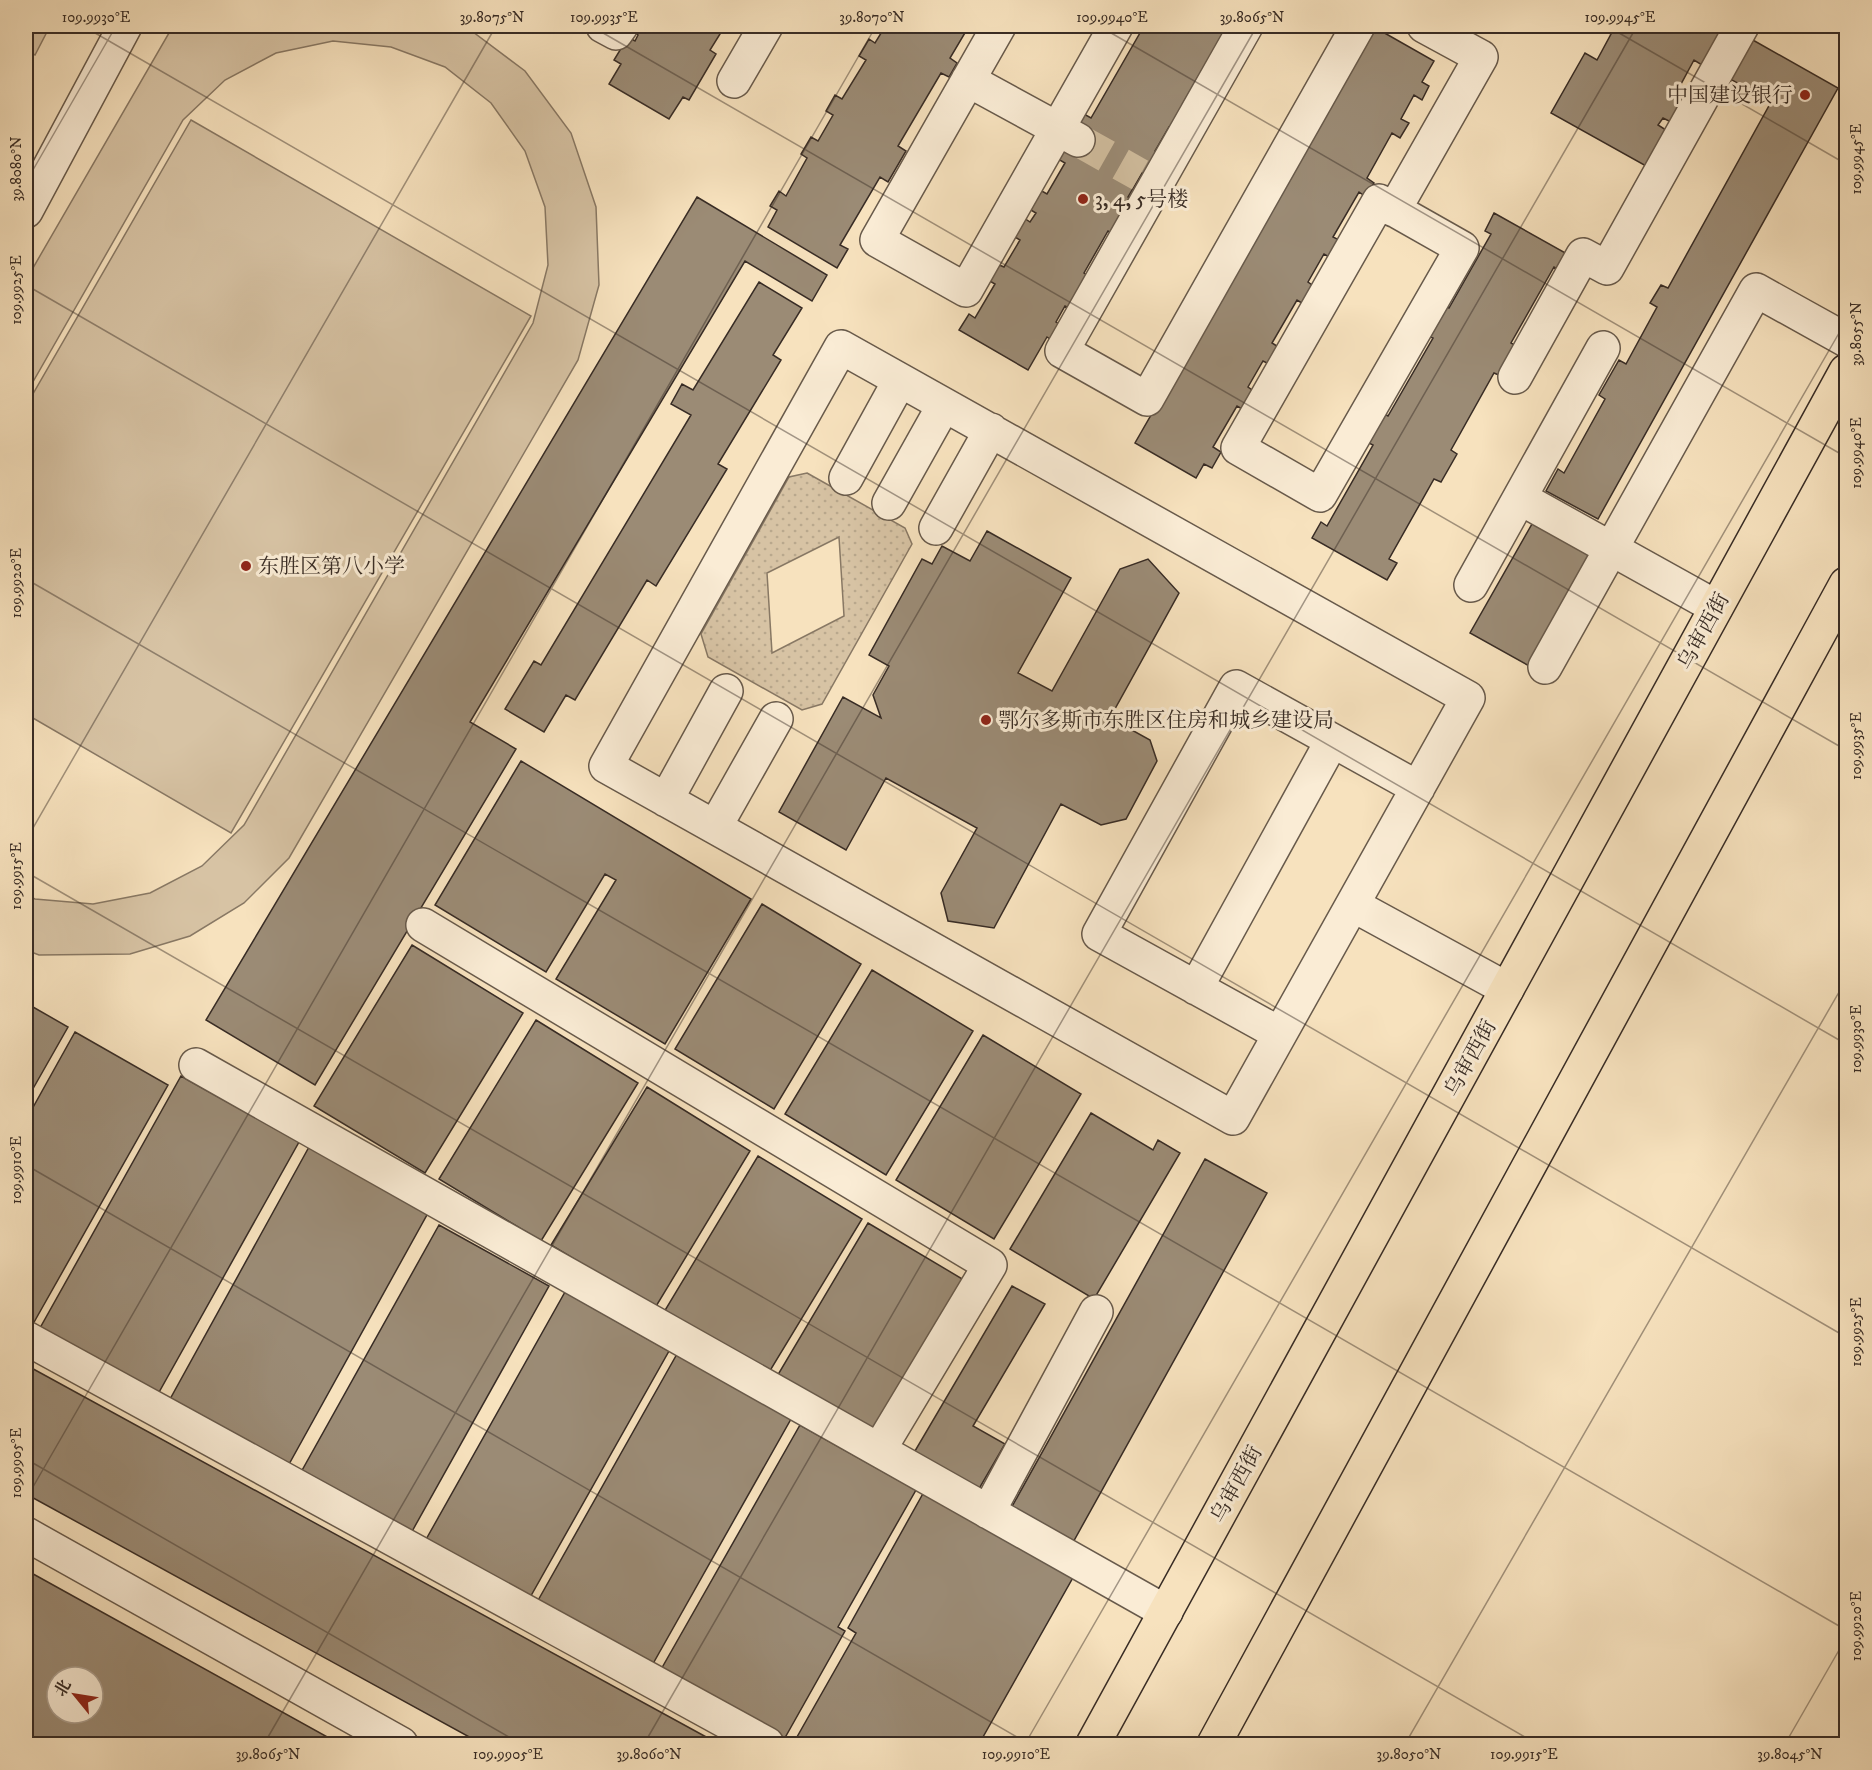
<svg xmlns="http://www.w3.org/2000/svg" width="1872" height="1770" viewBox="0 0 1872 1770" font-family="'IM FELL DW Pica','Noto Serif SC',serif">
<defs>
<pattern id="grass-dots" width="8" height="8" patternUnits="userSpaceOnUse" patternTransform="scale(1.5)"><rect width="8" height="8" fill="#d7c3a4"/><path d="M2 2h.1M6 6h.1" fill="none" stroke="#b9a88d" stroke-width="1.8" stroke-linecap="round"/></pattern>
</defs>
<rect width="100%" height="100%" fill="#f7e2be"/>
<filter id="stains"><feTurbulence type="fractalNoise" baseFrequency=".00333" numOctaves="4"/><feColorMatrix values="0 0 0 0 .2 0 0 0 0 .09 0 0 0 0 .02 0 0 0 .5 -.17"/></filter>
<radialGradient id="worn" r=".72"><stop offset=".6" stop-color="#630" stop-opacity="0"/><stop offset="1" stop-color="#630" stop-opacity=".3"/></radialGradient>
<!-- grass -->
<path fill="url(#grass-dots)" stroke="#887864" stroke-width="1.5" fill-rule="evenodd" d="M 807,473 L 905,528 L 912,544 L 822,704 L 802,710 L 708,657 L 701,634 L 789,477 ZM 839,537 L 844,616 L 772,653 L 767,573 Z"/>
<!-- garden -->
<path fill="#d7c3a4" stroke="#887864" stroke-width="1.5" d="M 26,26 L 50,26 L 35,55 L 26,50 Z
M 173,26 L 200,26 L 209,31 L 219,26 L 465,26 L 525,71 L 571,133 L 596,207 L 599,285 L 578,360 L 289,858 L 244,903 L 190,936 L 130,954 L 39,955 L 26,950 L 26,895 L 35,899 L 93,904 L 150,893 L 202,866 L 244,825 L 533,323 L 548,265 L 545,207 L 525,151 L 491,103 L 445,67 L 391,47 L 333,41 L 276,53 L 225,80 L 183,120 L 26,394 L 26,280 Z
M 191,120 L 531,316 L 231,833 L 26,714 L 26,406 Z"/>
<!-- building -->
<path fill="#9b8b75" stroke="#382c25" stroke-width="1.5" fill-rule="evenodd" d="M 635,26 L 725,26 L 710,50 L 716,54 L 689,100 L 683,97 L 669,119 L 609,84 L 621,64 L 614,60 L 628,37 L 635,41 L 638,35 L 632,31 Z
M 876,26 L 980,26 L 977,30 L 969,26 L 950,58 L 957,63 L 949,77 L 941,73 L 898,146 L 906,151 L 888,182 L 880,177 L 840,245 L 848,249 L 837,268 L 768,227 L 777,210 L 770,206 L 779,191 L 786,196 L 807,158 L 801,154 L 811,137 L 818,141 L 833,115 L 826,111 L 835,95 L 842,99 L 866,60 L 859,56 L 869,39 L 875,43 L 883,30 Z
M 1144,26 L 1229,26 L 1209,74 L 1202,70 L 1182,105 L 1188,109 L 1175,130 L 1169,127 L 1155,151 L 1161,155 L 1149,177 L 1142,173 L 1128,197 L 1135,201 L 1115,235 L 1108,231 L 1084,273 L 1090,277 L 1071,309 L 1065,306 L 1056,322 L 1062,326 L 1053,341 L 1047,337 L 1028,370 L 959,330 L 969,314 L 975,318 L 995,284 L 988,280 L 997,264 L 1004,267 L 1020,240 L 1013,236 L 1024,218 L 1030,222 L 1036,213 L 1029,209 L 1040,190 L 1047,194 L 1065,163 L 1058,159 L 1084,114 L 1091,118 Z
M 1596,26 L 1724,26 L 1702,65 L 1694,60 L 1680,86 L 1688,90 L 1671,122 L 1663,118 L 1658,125 L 1666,130 L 1646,166 L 1551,113 L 1585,53 L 1597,60 L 1611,34 Z
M 1374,27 L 1434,61 L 1422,82 L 1429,86 L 1422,100 L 1414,95 L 1401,119 L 1409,123 L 1400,138 L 1392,133 L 1367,178 L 1374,183 L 1366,197 L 1359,192 L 1333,237 L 1341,241 L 1331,258 L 1324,254 L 1308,282 L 1315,287 L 1305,305 L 1297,300 L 1272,343 L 1280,348 L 1271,365 L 1263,361 L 1248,387 L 1255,392 L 1244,410 L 1237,406 L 1213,447 L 1221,452 L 1212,468 L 1204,464 L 1196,478 L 1135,443 Z
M 1744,35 L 1838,88 L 1598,519 L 1546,491 L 1558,469 L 1564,473 L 1605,399 L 1599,395 L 1619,360 L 1626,364 L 1657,307 L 1650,303 L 1661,285 L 1668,288 L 1771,102 L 1723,75 Z
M 697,197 L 827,275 L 812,301 L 745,261 L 470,722 L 516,749 L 315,1085 L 206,1020 Z
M 1494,213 L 1569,255 L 1561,271 L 1554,267 L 1511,343 L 1518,347 L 1501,376 L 1494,373 L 1451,450 L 1457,454 L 1441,482 L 1434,479 L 1389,559 L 1397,563 L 1387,580 L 1312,538 L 1321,522 L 1327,526 L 1373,445 L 1367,442 L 1383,413 L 1388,416 L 1433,338 L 1426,335 L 1443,305 L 1449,308 L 1491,234 L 1485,231 Z
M 759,282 L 802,308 L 773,355 L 781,360 L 718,464 L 727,469 L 656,586 L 647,580 L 575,700 L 566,695 L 544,732 L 505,709 L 534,661 L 541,665 L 691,415 L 671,404 L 682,384 L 693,390 Z
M 1536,517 L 1597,551 L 1531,667 L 1470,633 Z
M 987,531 L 1071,578 L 1018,673 L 1052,691 L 1120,569 L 1148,559 L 1179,593 L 1110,718 L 1150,740 L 1157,761 L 1126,819 L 1101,825 L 1061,804 L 994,928 L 948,921 L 941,893 L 977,828 L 886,778 L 846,850 L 779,812 L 843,697 L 881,718 L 873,695 L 889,666 L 869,655 L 922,559 L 932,564 L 942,546 L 970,561 Z
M 521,761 L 751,899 L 665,1044 L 556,979 L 616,880 L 605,874 L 546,972 L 435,905 Z
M 762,904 L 861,964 L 774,1109 L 675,1049 Z
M 412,945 L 523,1013 L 425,1173 L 314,1106 Z
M 872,970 L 973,1031 L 886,1175 L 785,1114 Z
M 26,1003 L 68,1027 L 26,1101 Z
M 536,1020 L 638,1083 L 541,1241 L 439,1179 Z
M 75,1032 L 168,1085 L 33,1324 L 26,1319 L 26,1120 Z
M 983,1035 L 1081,1094 L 994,1239 L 896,1180 Z
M 181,1076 L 299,1142 L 158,1394 L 40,1328 Z
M 647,1087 L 750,1151 L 655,1308 L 551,1245 Z
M 1091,1113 L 1153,1150 L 1158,1140 L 1180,1153 L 1094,1299 L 1010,1249 Z
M 309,1147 L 428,1213 L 288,1466 L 169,1401 Z
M 758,1156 L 862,1219 L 768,1374 L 664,1312 Z
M 1205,1159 L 1267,1193 L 1071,1546 L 1009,1512 Z
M 868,1223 L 964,1280 L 871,1435 L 776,1378 Z
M 439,1225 L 549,1286 L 410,1535 L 300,1474 Z
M 1012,1286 L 1045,1304 L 973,1426 L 1005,1444 L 976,1494 L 912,1456 Z
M 565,1292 L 669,1351 L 528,1601 L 424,1543 Z
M 677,1354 L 791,1419 L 650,1669 L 536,1604 Z
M 26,1365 L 719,1744 L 482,1744 L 26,1494 Z
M 800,1425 L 916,1490 L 838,1627 L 845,1631 L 782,1743 L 659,1673 Z
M 925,1490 L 1075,1574 L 979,1744 L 793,1744 L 856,1633 L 848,1628 Z
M 26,1570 L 340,1744 L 26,1744 ZM 57,1677 L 93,1677 L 93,1713 L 57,1713 Z"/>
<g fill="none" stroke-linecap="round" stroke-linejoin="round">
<!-- minor-tunnel -->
<path stroke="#d1be9f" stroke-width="33" stroke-dasharray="33 16" stroke-linecap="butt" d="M 1078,140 L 1140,175"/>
<defs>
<path id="minor" d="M 603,26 L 616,33 L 621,26
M 999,26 L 877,240 L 966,290 L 1116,26
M 1246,26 L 1062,351 L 1147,399 L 1358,26
M 968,80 L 1078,140
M 734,81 L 766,26
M 1379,201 L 1462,248 L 1320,495 L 1238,448 Z
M 1394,210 L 1481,57 L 1424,26
M 26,211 L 125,26
M 841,347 L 1468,698 L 1233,1118 L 606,766 Z
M 1515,377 L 1583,255 L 1607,268 L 1742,26
M 846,478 L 900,380
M 1520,498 L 1716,607
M 889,503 L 944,405
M 936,528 L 991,430
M 1471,585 L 1603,348
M 1545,667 L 1756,290 L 1846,340
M 666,800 L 726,691
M 715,827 L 776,719
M 1353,905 L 1507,989
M 423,925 L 990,1265 L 879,1450
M 1196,988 L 1332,741
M 1280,1034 L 1099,934 L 1236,687 L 1418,788
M 196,1065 L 1166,1612
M 26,1338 L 767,1744
M 988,1512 L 1096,1312
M 26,1534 L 401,1744"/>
<path id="major" d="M 1093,1744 L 1846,371
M 1214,1744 L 1846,584"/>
</defs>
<!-- minor casing -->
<use href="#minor" stroke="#685a4b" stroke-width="36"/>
<!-- major casing -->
<use href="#major" stroke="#382c25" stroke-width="36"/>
<!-- minor -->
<use href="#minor" stroke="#faecd5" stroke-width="33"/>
<!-- major -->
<use href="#major" stroke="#f7e2be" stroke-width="33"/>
</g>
<!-- ticks -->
<path fill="none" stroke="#382c25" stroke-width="1.5" stroke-opacity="0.45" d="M 83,26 L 1846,1044M 591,26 L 1846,750M 1099,26 L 1846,457M 1607,26 L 1846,164M 26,182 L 116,26M 26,285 L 1846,1337M 26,579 L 1846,1630M 26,840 L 496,26M 26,872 L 1537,1744M 26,1165 L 1029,1744M 26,1459 L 521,1744M 26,1499 L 876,26M 264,1744 L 1257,26M 644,1744 L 1637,26M 1025,1744 L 1846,321M 1405,1744 L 1846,980M 1785,1744 L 1846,1638"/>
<!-- markers -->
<g fill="#8f2418" stroke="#faecd5" stroke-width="2">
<circle cx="1805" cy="95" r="6"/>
<circle cx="1083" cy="199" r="6"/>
<circle cx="246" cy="566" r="6"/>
<circle cx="986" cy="720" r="6"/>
</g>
<g text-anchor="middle" stroke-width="6" stroke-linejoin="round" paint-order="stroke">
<!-- poi labels -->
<g font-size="21" fill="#382c25" stroke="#faecd5" text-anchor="start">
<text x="1793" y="102" text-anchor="end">中国建设银行</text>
<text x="1095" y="206">3, 4, 5号楼</text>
<text x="258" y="573">东胜区第八小学</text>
<text x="998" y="727">鄂尔多斯市东胜区住房和城乡建设局</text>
</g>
<!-- street labels -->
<g font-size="21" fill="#382c25" stroke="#faecd5">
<text transform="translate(1703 631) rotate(-61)" y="7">乌审西街</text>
<text transform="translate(1470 1058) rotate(-61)" y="7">乌审西街</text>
<text transform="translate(1236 1484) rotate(-61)" y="7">乌审西街</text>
</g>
</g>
<!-- margin -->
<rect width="1872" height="1770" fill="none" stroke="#f7e2be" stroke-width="66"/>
<!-- north arrow -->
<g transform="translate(75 1695) rotate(300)"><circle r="28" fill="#faecd5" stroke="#ac9f8f" stroke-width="1.5"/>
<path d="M0-4.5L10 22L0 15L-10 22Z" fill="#8f2418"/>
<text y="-9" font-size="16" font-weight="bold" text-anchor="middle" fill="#382c25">北</text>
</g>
<rect x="33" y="33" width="1806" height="1704" fill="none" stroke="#382c25" stroke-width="2"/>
<g font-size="15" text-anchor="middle" fill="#382c25">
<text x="96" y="22">109.9930°E</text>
<text x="492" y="22">39.8075°N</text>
<text x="604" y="22">109.9935°E</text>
<text x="872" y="22">39.8070°N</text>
<text x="1112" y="22">109.9940°E</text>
<text x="1252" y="22">39.8065°N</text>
<text x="1620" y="22">109.9945°E</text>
<text transform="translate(1856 159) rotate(-90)" y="5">109.9945°E</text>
<text transform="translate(16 169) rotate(-90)" y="5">39.8080°N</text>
<text transform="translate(16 290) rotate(-90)" y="5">109.9925°E</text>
<text transform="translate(1856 334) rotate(-90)" y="5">39.8055°N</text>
<text transform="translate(1856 453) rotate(-90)" y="5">109.9940°E</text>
<text transform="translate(16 583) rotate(-90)" y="5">109.9920°E</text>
<text transform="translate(1856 746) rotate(-90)" y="5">109.9935°E</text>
<text transform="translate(16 876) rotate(-90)" y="5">109.9915°E</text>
<text transform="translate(1856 1039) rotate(-90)" y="5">109.9930°E</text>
<text transform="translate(16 1170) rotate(-90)" y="5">109.9910°E</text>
<text transform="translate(1856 1332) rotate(-90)" y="5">109.9925°E</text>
<text transform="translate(16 1463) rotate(-90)" y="5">109.9905°E</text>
<text transform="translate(1856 1626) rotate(-90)" y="5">109.9920°E</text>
<text x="268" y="1759">39.8065°N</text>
<text x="508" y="1759">109.9905°E</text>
<text x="649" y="1759">39.8060°N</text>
<text x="1016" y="1759">109.9910°E</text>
<text x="1409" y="1759">39.8050°N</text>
<text x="1524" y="1759">109.9915°E</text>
<text x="1790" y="1759">39.8045°N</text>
</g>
<rect width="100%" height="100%" filter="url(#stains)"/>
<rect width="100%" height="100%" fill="url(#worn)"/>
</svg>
